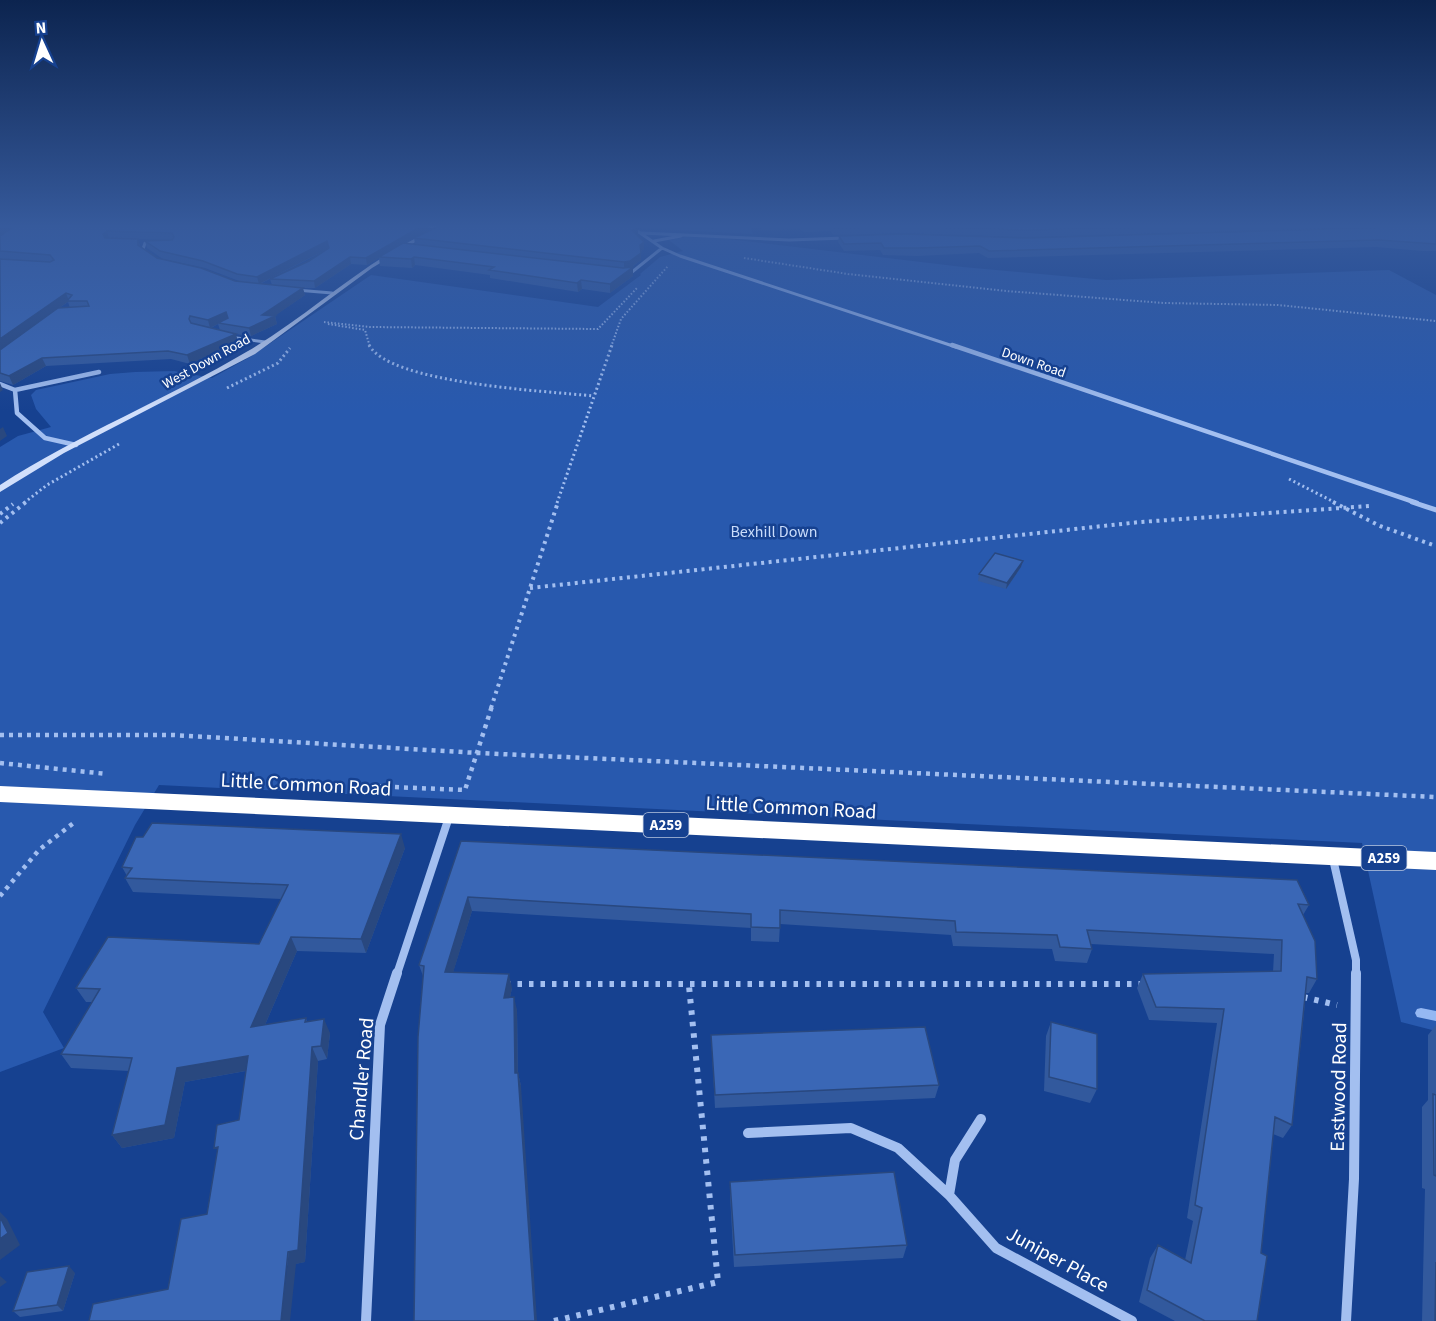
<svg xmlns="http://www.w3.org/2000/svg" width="1436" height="1321" viewBox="0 0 1436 1321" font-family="'Source Sans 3',sans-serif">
<rect width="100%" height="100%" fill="#164190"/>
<!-- green -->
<path fill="#2859ae" d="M 721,226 L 750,226 L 753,234 L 657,229 L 705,229 Z
M 686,237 L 719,238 L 963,267 L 1106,280 L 1389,270 L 1436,295 L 1436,1031 L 1401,1022 L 1362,843 L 159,785 L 135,825 L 43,1012 L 64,1048 L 0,1072 L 0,447 L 18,436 L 51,427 L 36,409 L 31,395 L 36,390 L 110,374 L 135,372 L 174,371 L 212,378 L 250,357 L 371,275 L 598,307 L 641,275 L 640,274 L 660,257 L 683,251 L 669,240 Z"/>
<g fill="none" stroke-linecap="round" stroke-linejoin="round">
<!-- stream -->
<path fill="#95b8f3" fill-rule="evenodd" d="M 1421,1008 L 1436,1011 L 1436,1021 L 1417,1017 L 1415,1013 L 1417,1009 Z"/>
<!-- path-far4 -->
<path stroke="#a3bff0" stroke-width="2" stroke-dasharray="1.5 2" stroke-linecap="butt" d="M 744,258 L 848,274 L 1006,291 L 1164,303 L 1278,305 L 1436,321
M 324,322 L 370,327 L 598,329 L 637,288
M 328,324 L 365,330 L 370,347
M 611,347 L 621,319 L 668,266"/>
<!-- path-far3 -->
<path stroke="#a3bff0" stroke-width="3" stroke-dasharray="2 3" stroke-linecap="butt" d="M 369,345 C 390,384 548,391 593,396
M 227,388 L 278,363 L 290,348
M 1289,479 L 1336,503
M 24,503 L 47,485 L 119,444
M 557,503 L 612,345"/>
<!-- path-far2 -->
<path stroke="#a3bff0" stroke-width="4" stroke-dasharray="3 4.5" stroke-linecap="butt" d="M 1333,502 L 1380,526 L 1436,546
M 0,514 L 13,504
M 0,523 L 26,502
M 530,588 L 1140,522 L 1370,506
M 491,708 L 558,502"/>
<!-- path-far1 -->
<path stroke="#a3bff0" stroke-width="4.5" stroke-dasharray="4 5" stroke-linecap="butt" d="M 0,735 L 173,735 L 478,753 L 1436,797
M 0,763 L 107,774
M 368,786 L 465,790 L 492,706
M 0,896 L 39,850 L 76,821"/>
<!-- path -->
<path stroke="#a3bff0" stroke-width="6" stroke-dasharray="4.5 7" stroke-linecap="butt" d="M 506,984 L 1141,984
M 1303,997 L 1337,1005
M 554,1321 L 718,1282 L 689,986"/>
<!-- street-far4 -->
<path stroke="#a3bff0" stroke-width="3" d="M 428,226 L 441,228
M 630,226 L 662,248 L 680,256 L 956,347
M 642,233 L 789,240 L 845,238
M 654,241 L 681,236
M 145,243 L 143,249 L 148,255
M 626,273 L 632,272 L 662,248
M 296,290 L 332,293
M 230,337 L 265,342"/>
<!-- street-far3 -->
<path stroke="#a3bff0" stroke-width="4.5" d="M 952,345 L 1417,503
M 0,384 L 15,390 L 17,413 L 45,438 L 76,445
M 15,390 L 99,372"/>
<!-- street-far2 -->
<path stroke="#a3bff0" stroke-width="5" d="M 1412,502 L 1436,510"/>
<!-- street-far1 -->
<path stroke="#a3bff0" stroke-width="8" d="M 1333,859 L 1356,960 L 1356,974
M 397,974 L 449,817"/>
<!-- street -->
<path stroke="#a3bff0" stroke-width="10" d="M 748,1133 L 851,1128 L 898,1148 L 949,1195 L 996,1248 L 1132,1321
M 949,1195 L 955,1160 L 981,1119
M 366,1321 L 380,1025 L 397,973
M 1346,1321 L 1354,1179 L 1356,973"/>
<!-- secondary -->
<path fill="#d1dffb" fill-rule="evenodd" d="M 442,226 L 450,226 L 422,238 L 372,268 L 255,354 L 64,453 L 0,492 L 0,485 C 79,434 167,399 248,351 C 316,311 367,257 442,226 Z"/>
<!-- highway -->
<path fill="#fff" fill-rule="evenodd" d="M 0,786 L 1436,852 L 1436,870 L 0,802 Z"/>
</g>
<!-- wall -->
<path fill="#32599d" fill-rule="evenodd" d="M 0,226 L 428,226 L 428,230 L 418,236 L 638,229 L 638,236 L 644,242 L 644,249 L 641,251 L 641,260 L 632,267 L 633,276 L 610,293 L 582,289 L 578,292 L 490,278 L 490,275 L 415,265 L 412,268 L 380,266 L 379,258 L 367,265 L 351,264 L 315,288 L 302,288 L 305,295 L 274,316 L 275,316 L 277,324 L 251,336 L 235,334 L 238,342 L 190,364 L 171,359 L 46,366 L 13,385 L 0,381 L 0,350 L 50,262 L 0,259 ZM 109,238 L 172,240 L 145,241 L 147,248 L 163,259 L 205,268 L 239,281 L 235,281 L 157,258 L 140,246 L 138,239 ZM 414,238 L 415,244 L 406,243 ZM 324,251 L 309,261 L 270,279 L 272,285 L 260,284 ZM 68,302 L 70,308 L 59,308 ZM 218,324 L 220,330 L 211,328 Z
M 635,226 L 721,226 L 712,229 L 641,229 Z
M 759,226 L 1414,226 L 1025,237 L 903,233 L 833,235 L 831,231 L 804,232 L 800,229 L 761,230 Z
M 1436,226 L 1436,251 L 1423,251 L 1376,247 L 988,258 L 979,253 L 917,256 L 883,255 L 880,250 L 844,251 L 838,242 L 839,236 L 1026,238 Z
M 1021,567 L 1006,589 L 978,581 L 979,574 Z
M 461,841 L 1309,905 L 1303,915 L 1317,979 L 1309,993 L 1306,993 L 1292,1125 L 1283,1138 L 1273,1134 L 1261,1253 L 1257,1321 L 1175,1321 L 1139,1302 L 1150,1258 L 1158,1245 L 1185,1260 L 1193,1221 L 1187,1218 L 1217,1023 L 1149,1020 L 1137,988 L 1143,974 L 1273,972 L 1274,954 L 1091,944 L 1092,949 L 1087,963 L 1055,961 L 1052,949 L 953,946 L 951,935 L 780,924 L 779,942 L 751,941 L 751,928 L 472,911 L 453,972 L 512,988 L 510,997 L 517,1010 L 518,1073 L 521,1086 L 423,976 L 419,965 Z
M 405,848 L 366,953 L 297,951 L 265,1025 L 306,1018 L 307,1022 L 330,1033 L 327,1059 L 318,1061 L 305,1262 L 168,1289 L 207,1214 L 239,1120 L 246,1071 L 185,1082 L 174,1138 L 122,1148 L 112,1135 L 129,1071 L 71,1068 L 61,1054 L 92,1002 L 86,1002 L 76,988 L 259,944 L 281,899 L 133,892 L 125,878 L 127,876 L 122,867 Z
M 1051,1022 L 1097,1089 L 1090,1103 L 1044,1091 L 1046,1036 Z
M 1436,1025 L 1436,1321 L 1422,1321 L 1425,1189 L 1422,1188 L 1422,1107 L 1428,1100 L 1428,1035 Z
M 711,1035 L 939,1085 L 935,1098 L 715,1108 Z
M 730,1182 L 907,1245 L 903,1258 L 734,1267 L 730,1195 Z
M 75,1273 L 63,1311 L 20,1317 L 13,1311 Z"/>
<!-- shaded-wall -->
<path fill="#29487f" d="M 2,226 L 16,226 L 0,236 L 0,227 Z
M 422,226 L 428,226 L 428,230 L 381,257 L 379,257 L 379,258 L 367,265 L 366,258 Z
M 712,226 L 721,226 L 712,229 Z
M 638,229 L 638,236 L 632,230 Z
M 107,231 L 109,238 L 105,241 L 103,234 Z
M 327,241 L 329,248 L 259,284 L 257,277 Z
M 644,242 L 644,249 L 640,252 L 640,245 Z
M 641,253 L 641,260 L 630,268 L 624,269 L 624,262 Z
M 350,257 L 351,264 L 315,288 L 314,281 Z
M 414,257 L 415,265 L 412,268 L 411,259 Z
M 633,267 L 633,276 L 610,293 L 610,284 Z
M 581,280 L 582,289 L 578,292 L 577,283 Z
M 303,288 L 305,295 L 272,318 L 275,316 L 277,324 L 251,336 L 249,328 L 262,315 Z
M 66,293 L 69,301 L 0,350 L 0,339 Z
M 226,312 L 229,319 L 218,323 L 218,324 L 210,328 L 208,320 Z
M 236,334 L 238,342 L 190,364 L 187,355 Z
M 42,358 L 46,366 L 13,385 L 9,376 Z
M 0,383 L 3,390 L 0,392 Z
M 3,427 L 7,436 L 0,441 L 0,429 Z
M 1023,561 L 1021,567 L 1006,589 L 1007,583 Z
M 401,834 L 405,848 L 366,953 L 361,939 Z
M 468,897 L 472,911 L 449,986 L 445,972 Z
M 291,937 L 297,951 L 258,1041 L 251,1027 Z
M 509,974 L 512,988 L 507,1011 L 504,998 Z
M 514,997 L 517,1010 L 518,1087 L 515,1073 Z
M 324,1019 L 330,1033 L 327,1059 L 321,1046 Z
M 312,1047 L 318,1061 L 305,1262 L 296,1264 L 290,1321 L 281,1321 Z
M 248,1056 L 256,1069 L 185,1082 L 174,1138 L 122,1148 L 112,1135 L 177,1068 Z
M 518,1073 L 521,1086 L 537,1321 L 535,1321 Z
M 0,1212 L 7,1219 L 20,1245 L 0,1260 Z
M 69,1266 L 75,1273 L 63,1311 L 57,1305 Z
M 0,1276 L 7,1282 L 0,1287 Z"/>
<!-- building -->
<path fill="#3a67b6" stroke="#29487f" stroke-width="1.5" d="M 15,226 L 422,226 L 366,258 L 350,257 L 314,281 L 270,279 L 309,261 L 329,248 L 327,241 L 257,277 L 237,274 L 203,261 L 160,251 L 145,241 L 172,240 L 174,237 L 172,233 L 107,231 L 103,234 L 105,238 L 138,239 L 138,245 L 157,258 L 201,268 L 235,281 L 303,288 L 262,315 L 275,316 L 249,328 L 218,323 L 228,318 L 226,312 L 208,320 L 190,316 L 189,319 L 191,323 L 236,334 L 187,355 L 168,351 L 42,358 L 9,376 L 0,373 L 0,350 L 58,308 L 89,306 L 87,301 L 67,301 L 72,295 L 66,293 L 0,339 L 0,259 L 50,262 L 54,260 L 50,255 L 0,251 L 0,236 Z
M 439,226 L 633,226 L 638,229 L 632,230 L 644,242 L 640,245 L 641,253 L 630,261 L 624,262 L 414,238 Z
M 832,226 L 1184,226 L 1026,230 L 904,226 L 834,228 Z
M 1436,226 L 1436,244 L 1379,240 L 989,251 L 980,246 L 918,248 L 884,248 L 881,243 L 844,244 L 839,236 L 904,234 L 1026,238 Z
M 403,243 L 623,268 L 633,267 L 610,284 L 581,280 L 577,283 L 489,270 L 494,267 L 414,257 L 411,259 L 379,257 Z
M 995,553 L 1023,561 L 1007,583 L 979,574 Z
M 152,823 L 401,834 L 361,939 L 291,937 L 251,1027 L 306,1018 L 305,1022 L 324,1019 L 321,1046 L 312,1047 L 298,1250 L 288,1252 L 281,1321 L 89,1321 L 93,1304 L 168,1289 L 181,1219 L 207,1214 L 218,1147 L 214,1148 L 217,1125 L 239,1120 L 248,1056 L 177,1068 L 165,1125 L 112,1135 L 132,1058 L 61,1054 L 100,989 L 76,988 L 108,937 L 259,944 L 288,885 L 125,878 L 132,868 L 122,867 L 136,837 L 143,837 Z
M 461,841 L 1297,880 L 1309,905 L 1298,904 L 1315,941 L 1317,979 L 1307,977 L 1292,1125 L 1275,1117 L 1261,1253 L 1267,1256 L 1257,1321 L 1205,1321 L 1147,1290 L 1158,1245 L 1191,1263 L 1202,1208 L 1195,1205 L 1224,1009 L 1156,1007 L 1143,974 L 1281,971 L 1282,940 L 1087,930 L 1092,949 L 1060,947 L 1057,935 L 956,932 L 955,921 L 780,910 L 780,928 L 751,927 L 751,914 L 468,897 L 445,972 L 509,974 L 504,998 L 514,997 L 515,1073 L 518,1073 L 535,1321 L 414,1321 L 418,1037 L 424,966 L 419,965 Z
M 1051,1022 L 1097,1034 L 1097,1089 L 1049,1077 Z
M 925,1027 L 939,1085 L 715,1095 L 711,1035 Z
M 1433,1094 L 1436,1095 L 1436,1176 L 1434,1175 Z
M 894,1172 L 907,1245 L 735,1255 L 730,1182 Z
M 0,1217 L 8,1233 L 0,1239 Z
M 1436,1262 L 1436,1321 L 1435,1321 Z
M 69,1266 L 57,1305 L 13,1311 L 27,1272 Z"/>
<!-- sky -->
<linearGradient id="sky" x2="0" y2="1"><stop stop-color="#0c244f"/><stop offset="0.55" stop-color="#365a9c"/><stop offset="1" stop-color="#365a9c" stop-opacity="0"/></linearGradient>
<rect width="1436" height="411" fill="url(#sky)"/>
<g text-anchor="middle" stroke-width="5" stroke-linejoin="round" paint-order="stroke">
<!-- far-street labels -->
<g font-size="14" fill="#fff" stroke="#164190">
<text transform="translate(206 361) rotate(-29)" y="5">West Down Road</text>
<text transform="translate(1034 362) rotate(19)" y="5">Down Road</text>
</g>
<!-- shield labels -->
<g fill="#164190" stroke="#b9c6de" stroke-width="1.5">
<rect x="643.5" y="813" width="45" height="24" rx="4.5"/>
<rect x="1361.5" y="846" width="45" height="24" rx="4.5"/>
</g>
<g font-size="15" font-weight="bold" fill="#fff">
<text x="666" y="830">A259</text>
<text x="1384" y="863">A259</text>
</g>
<!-- park labels -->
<g font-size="16" fill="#c9dcfb" stroke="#164190">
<text x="774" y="537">Bexhill Down</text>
</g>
<!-- near-street labels -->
<g font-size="20" fill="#fff" stroke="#164190">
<text transform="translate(306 784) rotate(3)" y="7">Little Common Road</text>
<text transform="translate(791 807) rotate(3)" y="7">Little Common Road</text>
<text transform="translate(361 1079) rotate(-85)" y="7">Chandler Road</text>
<text transform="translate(1338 1087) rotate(-89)" y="7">Eastwood Road</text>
<text transform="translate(1058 1259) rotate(29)" y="7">Juniper Place</text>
</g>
</g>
<!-- north arrow -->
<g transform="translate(42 42) rotate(356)" stroke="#164190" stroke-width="4.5" paint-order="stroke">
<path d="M0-4.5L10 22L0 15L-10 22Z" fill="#ffffff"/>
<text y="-9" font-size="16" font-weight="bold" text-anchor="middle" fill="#ffffff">N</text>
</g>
</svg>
